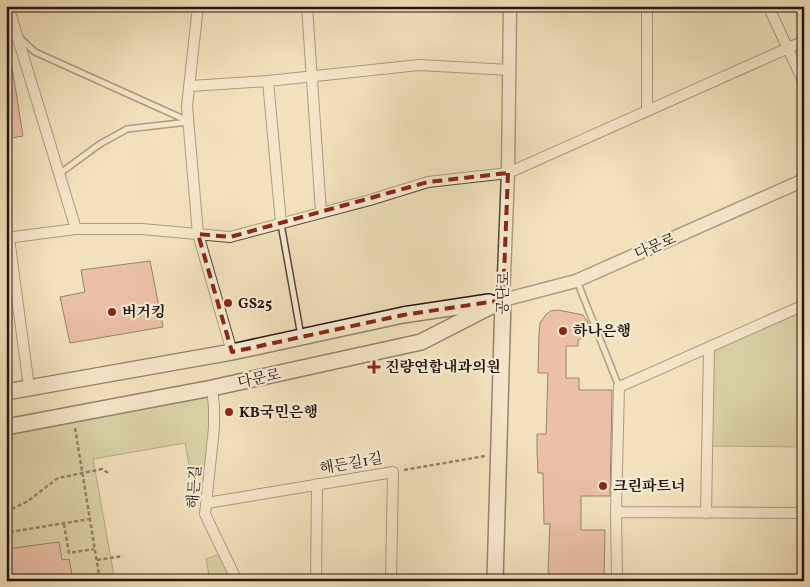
<svg xmlns="http://www.w3.org/2000/svg" width="810" height="587" viewBox="0 0 810 587" font-family="Vollkorn,'Noto Serif KR',serif">
<rect width="100%" height="100%" fill="#f1e2bd"/>
<filter id="stains"><feTurbulence type="fractalNoise" baseFrequency=".004" numOctaves="4"/><feColorMatrix values="0 0 0 0 .2 0 0 0 0 .09 0 0 0 0 .02 0 0 0 .5 -.17"/></filter>
<radialGradient id="worn" r=".72"><stop offset=".6" stop-color="#630" stop-opacity="0"/><stop offset="1" stop-color="#630" stop-opacity=".3"/></radialGradient>
<!-- green -->
<path fill="#bec28e" stroke="#716c4e" d="M 804,305 L 804,447 L 707,446 L 709,348 Z
M 212,388 L 210,472 L 191,475 L 185,443 L 93,459 L 115,581 L 6,581 L 6,427 Z
M 223,553 L 237,581 L 210,581 L 206,559 Z"/>
<!-- building -->
<path fill="#e7978e" stroke="#24150f" d="M 12,67 L 23,136 L 6,139 L 6,68 Z
M 150,261 L 163,327 L 70,343 L 60,297 L 85,292 L 81,270 Z
M 558,310 L 583,315 L 588,322 L 586,334 L 583,338 L 578,340 L 578,346 L 566,346 L 566,378 L 579,378 L 579,390 L 612,390 L 610,496 L 581,496 L 581,530 L 605,530 L 604,581 L 555,581 L 548,572 L 550,524 L 544,524 L 543,473 L 538,473 L 537,452 L 537,434 L 546,434 L 548,373 L 538,373 L 539,334 L 540,323 L 544,317 L 550,311 Z
M 59,542 L 62,560 L 69,559 L 73,580 L 6,581 L 6,549 Z"/>
<g fill="none" stroke-linecap="round" stroke-linejoin="round">
<defs>
<path id="service" d="M 21,39 L 35,52 L 188,121
M 59,174 L 100,144 L 127,129 L 188,122
M 281,224 L 301,336
M 577,281 L 619,387"/>
<path id="minor" d="M 8,6 L 76,229
M 198,6 L 187,106 L 198,234 L 232,352
M 307,6 L 321,212
M 768,6 L 804,83
M 268,81 L 281,223
M 190,86 L 268,81 L 419,65 L 510,70
M 647,111 L 647,6
M 6,238 L 76,229 L 142,229 L 230,237 L 370,200 L 428,182 L 508,173 L 804,41
M 9,238 L 29,387
M 804,305 L 619,387 L 616,512 L 804,513
M 212,388 L 214,406 L 214,428 L 205,514 L 237,581
M 207,503 L 393,472 L 391,581
M 616,512 L 617,581
M 706,513 L 709,348
M 316,581 L 317,484"/>
<path id="tertiary" d="M 510,6 L 508,173 L 503,300 L 576,281 L 804,180"/>
<path id="secondary" d="M 6,392 L 232,352 L 403,315 L 489,302
M 6,427 L 212,388 L 421,342 L 503,300
M 495,581 L 503,300"/>
</defs>
<!-- service casing -->
<use href="#service" stroke="#57483a" stroke-width="8"/>
<!-- minor casing -->
<use href="#minor" stroke="#57483a" stroke-width="12"/>
<!-- tertiary casing -->
<use href="#tertiary" stroke="#57483a" stroke-width="15"/>
<!-- secondary casing -->
<use href="#secondary" stroke="#24150f" stroke-width="18"/>
<!-- path -->
<path stroke="#24150f" stroke-width="2.5" stroke-dasharray="4 2.5" stroke-linecap="butt" d="M 75,428 L 100,581
M 404,470 L 485,456
M 6,512 L 28,501 L 58,478 L 102,469 L 110,474
M 64,524 L 69,553 L 94,549
M 10,532 L 90,519
M 97,560 L 123,556"/>
<!-- service -->
<use href="#service" stroke="#f6ecd4" stroke-width="5"/>
<!-- minor -->
<use href="#minor" stroke="#f6ecd4" stroke-width="10"/>
<!-- tertiary -->
<use href="#tertiary" stroke="#f6ecd4" stroke-width="12"/>
<!-- secondary -->
<use href="#secondary" stroke="#f6ecd4" stroke-width="15"/>
</g>
<!-- marked area -->
<path d="M0 0H810V587H0ZM 508,173 L 503,300 L 403,315 L 232,352 L 198,234 L 230,237 L 428,182 Z" fill="#f1e2bd" fill-opacity=".55" fill-rule="evenodd"/>
<path fill="none" stroke="#8f2418" stroke-width="4" stroke-dasharray="10 6" stroke-linejoin="round" d="M 508,173 L 503,300 L 403,315 L 232,352 L 198,234 L 230,237 L 428,182 Z"/>
<!-- markers -->
<g fill="#8f2418" stroke="#f6ecd4" stroke-width="2">
<circle cx="228" cy="303" r="5"/>
<circle cx="112" cy="312" r="5"/>
<circle cx="563" cy="331" r="5"/>
<path d="M371.5 359.5h5v5h5v5h-5v5h-5v-5h-5v-5h5z"/>
<circle cx="229" cy="412" r="5"/>
<circle cx="603" cy="486" r="5"/>
</g>
<g text-anchor="middle" stroke-width="4.5" stroke-linejoin="round" paint-order="stroke">
<!-- street labels -->
<g font-size="15" fill="#24150f" stroke="#f6ecd4">
<text transform="translate(655 246) rotate(-23)" y="5">다문로</text>
<text transform="translate(503 293) rotate(-88)" y="5">공단로</text>
<text transform="translate(259 378) rotate(-12)" y="5">다문로</text>
<text transform="translate(351 463) rotate(-10)" y="5">해든길1길</text>
<text transform="translate(194 487) rotate(-86)" y="5">해든길</text>
</g>
<!-- poi labels -->
<g font-size="15" font-weight="bold" fill="#24150f" stroke="#f6ecd4" text-anchor="start">
<text x="238" y="308">GS25</text>
<text x="122" y="317">버거킹</text>
<text x="573" y="336">하나은행</text>
<text x="385" y="372">진량연합내과의원</text>
<text x="239" y="417">KB국민은행</text>
<text x="613" y="491">크린파트너</text>
</g>
</g>
<!-- margin -->
<rect width="810" height="587" fill="none" stroke="#f1e2bd" stroke-width="25"/>
<rect x="8" y="8" width="795" height="572" fill="none" stroke="#24150f" stroke-width="2.5"/>
<rect x="12" y="12" width="785" height="562" fill="none" stroke="#24150f"/>
<rect width="100%" height="100%" filter="url(#stains)"/>
<rect width="100%" height="100%" fill="url(#worn)"/>
</svg>
